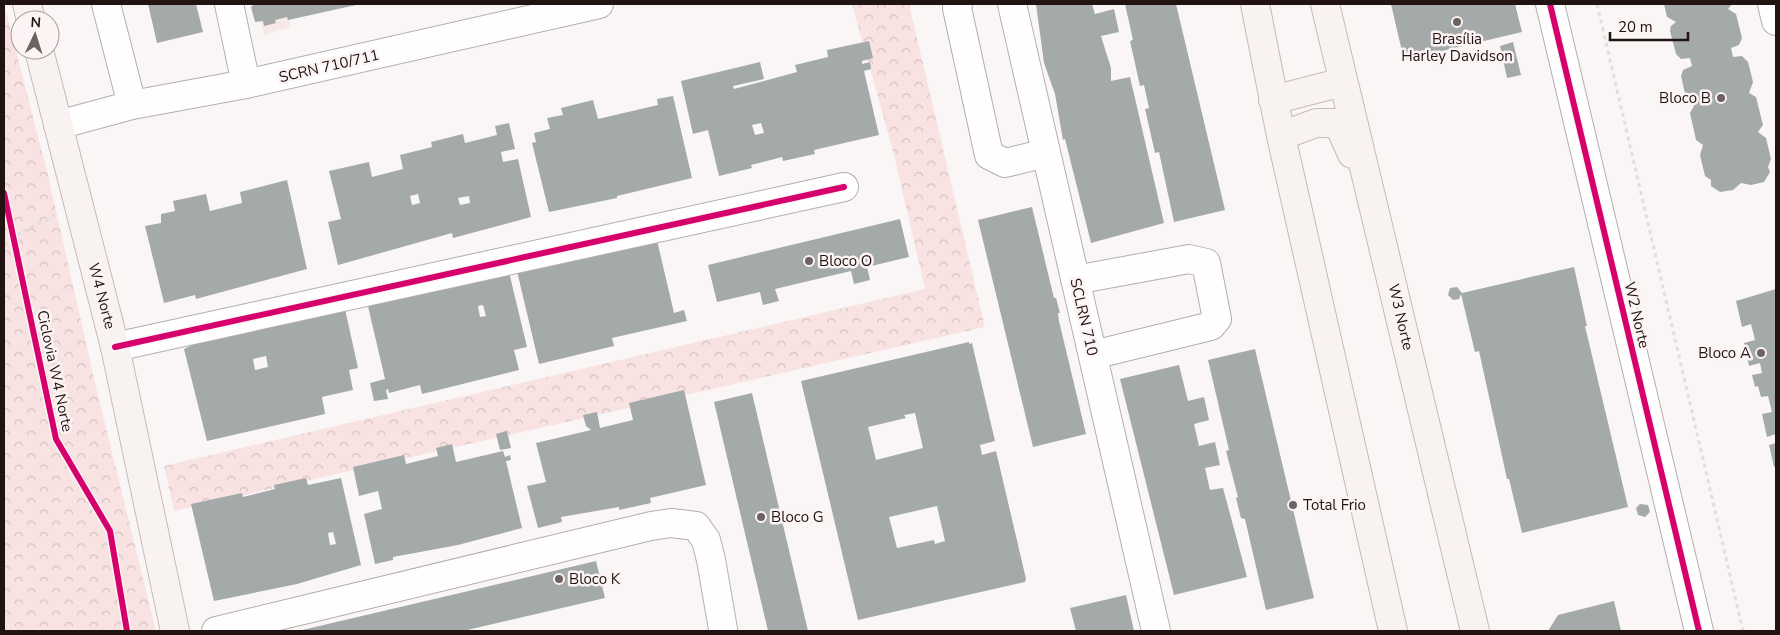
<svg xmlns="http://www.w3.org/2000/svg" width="1780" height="635" viewBox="0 0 1780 635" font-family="'Nunito Sans',sans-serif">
<defs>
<pattern id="park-crowns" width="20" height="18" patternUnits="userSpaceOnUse" patternTransform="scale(1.25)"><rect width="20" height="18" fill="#f8e3e2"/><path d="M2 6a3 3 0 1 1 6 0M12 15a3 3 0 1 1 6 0" fill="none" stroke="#d4c2c1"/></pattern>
</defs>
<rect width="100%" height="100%" fill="#faf6f6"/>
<!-- built -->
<path fill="#f6e9e8" d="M 257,4 L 286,4 L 291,27 L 264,35 Z"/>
<!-- park -->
<path fill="url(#park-crowns)" d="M 4,4 L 48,175 L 96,387 L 156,631 L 4,631 Z
M 852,4 L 909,4 L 985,327 L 174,511 L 164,466 L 925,289 L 893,151 Z"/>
<!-- building -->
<path fill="#a4a9aa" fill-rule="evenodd" d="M 148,4 L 196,4 L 203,32 L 157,43 Z
M 254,4 L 356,4 L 356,5 L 288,20 L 287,17 L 275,20 L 276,23 L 264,26 L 263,21 L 255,22 L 251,7 Z
M 1036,4 L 1092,4 L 1095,14 L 1114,9 L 1119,32 L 1101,36 L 1111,68 L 1111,81 L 1130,77 L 1164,223 L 1091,243 L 1065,139 L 1063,140 L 1055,94 L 1044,63 Z
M 1125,4 L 1176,4 L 1225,210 L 1174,222 L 1159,152 L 1155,153 L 1145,109 L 1149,108 L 1144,85 L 1140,86 L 1130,41 L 1133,40 Z
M 1391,4 L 1515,4 L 1522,32 L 1404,60 Z
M 1664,4 L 1732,4 L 1728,9 L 1736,14 L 1742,38 L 1739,45 L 1731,48 L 1733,57 L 1742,56 L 1748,62 L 1753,82 L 1749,93 L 1756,97 L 1763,125 L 1758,132 L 1766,138 L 1771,159 L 1768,167 L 1770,172 L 1764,182 L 1751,185 L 1741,183 L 1733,190 L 1720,192 L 1711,186 L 1711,180 L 1705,176 L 1700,155 L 1703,145 L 1696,140 L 1690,113 L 1694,106 L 1686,98 L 1681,76 L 1683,70 L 1692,66 L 1690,58 L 1681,59 L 1676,54 L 1670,31 L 1671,26 L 1676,22 L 1667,17 Z
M 869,41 L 873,58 L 862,61 L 862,64 L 870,62 L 871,69 L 864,71 L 879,135 L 814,150 L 815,154 L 783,161 L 782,157 L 751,165 L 752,168 L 719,176 L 708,130 L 693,134 L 681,81 L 760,62 L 764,79 L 733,86 L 734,89 L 797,72 L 795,65 L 828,57 L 827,50 ZM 761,123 L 764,133 L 755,135 L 752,125 Z
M 1513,42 L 1521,75 L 1507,78 L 1500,46 Z
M 673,96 L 692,178 L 617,196 L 617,198 L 549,212 L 532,143 L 536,142 L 534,133 L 550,129 L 547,118 L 563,115 L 561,108 L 593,100 L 598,119 L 658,105 L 657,99 Z
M 509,123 L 515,149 L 501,152 L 503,162 L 518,159 L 531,217 L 453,238 L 452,233 L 338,265 L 328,222 L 341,219 L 329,171 L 369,162 L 372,177 L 403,169 L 400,155 L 432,147 L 431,142 L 463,134 L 465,143 L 497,135 L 495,126 ZM 418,194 L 420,203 L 412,205 L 410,196 ZM 469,196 L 470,203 L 460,205 L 458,198 Z
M 287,180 L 307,269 L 196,299 L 195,295 L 164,303 L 145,226 L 161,223 L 161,214 L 175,211 L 173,201 L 206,194 L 210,211 L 242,203 L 240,192 Z
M 1032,207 L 1054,298 L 1056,298 L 1060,313 L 1058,313 L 1059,321 L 1086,434 L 1033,447 L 978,220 Z
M 900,219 L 909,257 L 867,267 L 870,280 L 854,284 L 851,271 L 775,289 L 779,301 L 763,305 L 760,292 L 717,302 L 708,265 Z
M 656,236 L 674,313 L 684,310 L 687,321 L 612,338 L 614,346 L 539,364 L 516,267 Z
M 1574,267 L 1587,326 L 1585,326 L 1628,507 L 1522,533 L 1509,479 L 1507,479 L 1479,351 L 1475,352 L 1461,294 L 1459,299 L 1453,300 L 1448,295 L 1450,288 L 1457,287 L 1462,293 Z
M 509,272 L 527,347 L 514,350 L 519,370 L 422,394 L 420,385 L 389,393 L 388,389 L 386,390 L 388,399 L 374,401 L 370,383 L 385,379 L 367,302 ZM 483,305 L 486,316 L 480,317 L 478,306 Z
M 1776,289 L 1776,434 L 1767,437 L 1762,414 L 1772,412 L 1768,396 L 1761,397 L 1758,386 L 1755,387 L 1752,375 L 1762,373 L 1760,363 L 1749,366 L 1744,343 L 1755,340 L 1751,324 L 1742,327 L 1736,301 Z
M 345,309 L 358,368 L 349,370 L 353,390 L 322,397 L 325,414 L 207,441 L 184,349 L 205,339 ZM 266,356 L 268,367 L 255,370 L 253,359 Z
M 969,342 L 969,344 L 972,343 L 995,441 L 980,445 L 982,455 L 996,451 L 1026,579 L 1025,582 L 858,620 L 801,381 ZM 915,413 L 923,448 L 876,460 L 868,427 L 906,418 L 904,415 ZM 937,506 L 945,541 L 935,544 L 934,540 L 897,548 L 889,517 Z
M 1255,349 L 1314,598 L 1266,610 L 1245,519 L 1241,518 L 1236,498 L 1238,497 L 1226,451 L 1229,450 L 1208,360 Z
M 1179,365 L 1188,401 L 1204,397 L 1209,420 L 1194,424 L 1199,446 L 1215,442 L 1220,465 L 1205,468 L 1210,490 L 1223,488 L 1247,577 L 1174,595 L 1120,379 Z
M 684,390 L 706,485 L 650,498 L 651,503 L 619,510 L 619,507 L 561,517 L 562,522 L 538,528 L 527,486 L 546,482 L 536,443 L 591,430 L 586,426 L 583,415 L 597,412 L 600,428 L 633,420 L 629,403 Z
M 752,393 L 808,631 L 768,631 L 714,402 Z
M 507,431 L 511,448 L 500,450 L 496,434 Z
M 1776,443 L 1776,466 L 1774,467 L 1769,445 Z
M 452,444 L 456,462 L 503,451 L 505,457 L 510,455 L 511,460 L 506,461 L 522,528 L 458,545 L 393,557 L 393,560 L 375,564 L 364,514 L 382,509 L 378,491 L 359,496 L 353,467 L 404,455 L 406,464 L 438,456 L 436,448 Z
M 306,478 L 308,485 L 341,478 L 361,565 L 297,584 L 214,601 L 191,504 L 242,493 L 243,497 L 275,489 L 274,485 ZM 333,532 L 336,544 L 330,545 L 328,533 Z
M 1640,504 L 1648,505 L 1650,512 L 1645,517 L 1638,515 L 1636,508 Z
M 596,561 L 605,598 L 463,631 L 298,631 Z
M 1126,595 L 1134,631 L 1076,631 L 1070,608 Z
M 1614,601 L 1621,631 L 1548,631 L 1558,615 Z"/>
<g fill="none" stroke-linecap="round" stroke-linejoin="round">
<defs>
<path id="minor" d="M 106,4 L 132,105
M 229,4 L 246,84
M 958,4 L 957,8 L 989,155 L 1005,163 L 1046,153
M 1012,4 L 1156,631
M 1550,4 L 1699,631
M 1772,4 L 1776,21
M 58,125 L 132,105 L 246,84 L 599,4
M 1075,280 L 1189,259 L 1206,263 L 1217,319 L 1211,326 L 1093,355
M 115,347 L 844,187
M 216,631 L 651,526 L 671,523 L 696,526 L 706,540 L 711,560 L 723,629"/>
<path id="major" d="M 27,4 L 31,20
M 1255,4 L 1281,136 L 1393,631
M 1325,4 L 1475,631
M 39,50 L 115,347 L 175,631
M 1273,100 L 1343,82
M 1281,136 L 1316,123 L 1338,123 L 1352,154"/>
</defs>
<!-- minor casing -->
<use href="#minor" stroke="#b6adad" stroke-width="30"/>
<!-- major casing -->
<use href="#major" stroke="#c7bab8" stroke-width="30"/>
<!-- path -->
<path stroke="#e0dede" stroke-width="3" stroke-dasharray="4 4" stroke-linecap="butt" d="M 1597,4 L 1743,631
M 4,245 L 14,236 L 55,215"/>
<!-- minor -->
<use href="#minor" stroke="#fefefe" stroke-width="28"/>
<!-- major -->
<use href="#major" stroke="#f8f2f1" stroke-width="28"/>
<defs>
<path id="cycleway" d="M 1550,4 L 1699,631
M 4,193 L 56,439 L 110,531 L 127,631
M 115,347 L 844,187"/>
</defs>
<!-- cycleway casing -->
<use href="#cycleway" stroke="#fcf4f4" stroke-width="9"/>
<!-- cycleway -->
<use href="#cycleway" stroke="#d6006c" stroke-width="6"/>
</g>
<!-- markers -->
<g fill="#6d6262" stroke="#fcf4f4" stroke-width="2">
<circle cx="1457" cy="22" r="5"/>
<circle cx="1721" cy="98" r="5"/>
<circle cx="809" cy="261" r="5"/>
<circle cx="1761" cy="353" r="5"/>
<circle cx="1293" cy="505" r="5"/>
<circle cx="761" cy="517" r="5"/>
<circle cx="559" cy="579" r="5"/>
</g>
<g text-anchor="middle" stroke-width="5" stroke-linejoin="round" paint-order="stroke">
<!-- poi labels -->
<g font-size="15" fill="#211312" stroke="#fcf4f4" text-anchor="start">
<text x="1457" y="44" text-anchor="middle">Brasília<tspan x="1457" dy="17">Harley Davidson</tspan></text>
<text x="1711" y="103" text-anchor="end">Bloco B</text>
<text x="819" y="266">Bloco O</text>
<text x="1751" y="358" text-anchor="end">Bloco A</text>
<text x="1303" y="510">Total Frio</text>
<text x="771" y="522">Bloco G</text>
<text x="569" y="584">Bloco K</text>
</g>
<!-- street labels -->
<g font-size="15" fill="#211312" stroke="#fcf4f4">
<text transform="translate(329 66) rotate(-13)" y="5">SCRN 710/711</text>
<text transform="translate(102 296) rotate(75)" y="5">W4 Norte</text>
<text transform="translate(1637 315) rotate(77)" y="5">W2 Norte</text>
<text transform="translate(1084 317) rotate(77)" y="5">SCLRN 710</text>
<text transform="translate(1401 317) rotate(77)" y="5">W3 Norte</text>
<text transform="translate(55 371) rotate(78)" y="5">Ciclovia W4 Norte</text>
</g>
</g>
<!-- border -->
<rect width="1780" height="635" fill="none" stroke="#211312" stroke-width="10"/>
<!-- north arrow -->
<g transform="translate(35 35) rotate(4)"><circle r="24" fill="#fcf4f4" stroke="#a49a9a"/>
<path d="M0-4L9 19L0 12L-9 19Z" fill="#6d6262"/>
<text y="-8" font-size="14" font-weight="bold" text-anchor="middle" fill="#211312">N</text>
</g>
<!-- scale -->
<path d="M1610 32v8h78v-8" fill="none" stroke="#211312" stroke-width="2.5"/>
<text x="1618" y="32" font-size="15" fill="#211312" stroke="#fcf4f4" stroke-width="4" paint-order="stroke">20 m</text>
</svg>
